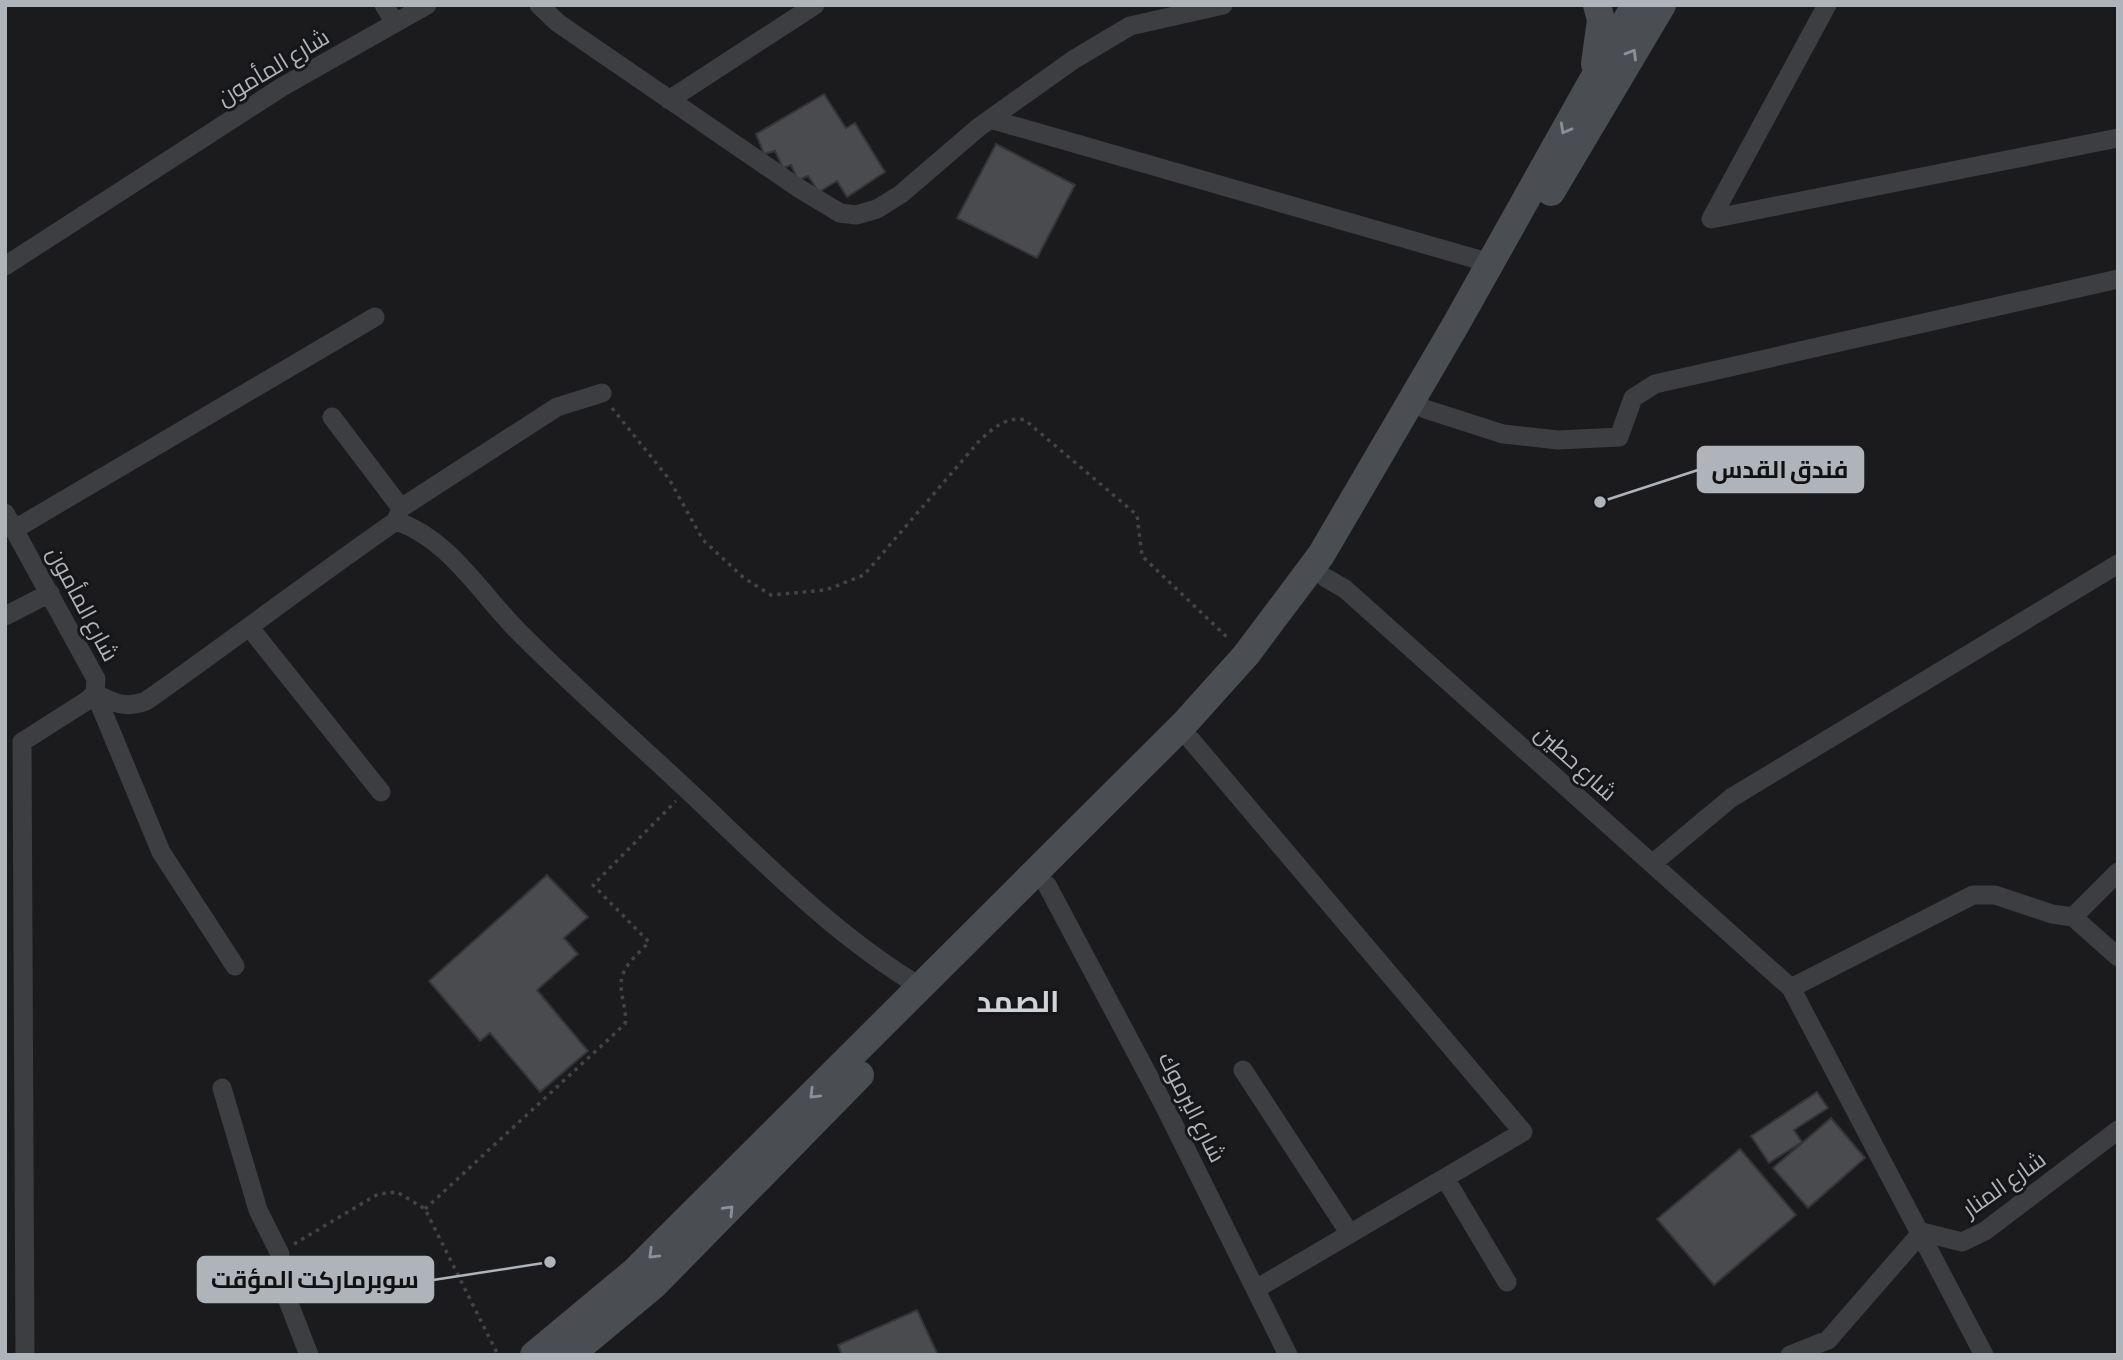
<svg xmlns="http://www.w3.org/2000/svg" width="2123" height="1360" viewBox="0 0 2123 1360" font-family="'Asap Condensed',Cairo,sans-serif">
<rect width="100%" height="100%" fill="#1b1b1d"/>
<!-- building -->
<path fill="#4a4b4f" stroke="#353538" stroke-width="2" d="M 824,94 L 846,128 L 855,123 L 885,172 L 847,197 L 837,181 L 819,192 L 808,176 L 798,180 L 791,165 L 783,168 L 775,151 L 764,154 L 756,134 Z
M 996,144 L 1075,185 L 1037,258 L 957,218 Z
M 547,875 L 588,917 L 564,938 L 578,954 L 537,990 L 588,1051 L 540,1092 L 490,1033 L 480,1041 L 429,981 Z
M 1817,1092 L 1828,1108 L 1794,1130 L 1802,1142 L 1769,1163 L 1751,1136 Z
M 1831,1118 L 1865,1158 L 1808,1208 L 1773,1168 Z
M 1740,1149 L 1796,1215 L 1714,1285 L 1657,1219 Z
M 917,1310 L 938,1355 L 842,1355 L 838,1345 Z"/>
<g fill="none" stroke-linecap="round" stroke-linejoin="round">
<!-- path -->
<path stroke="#424548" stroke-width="3.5" stroke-dasharray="3.5 5" stroke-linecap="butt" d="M 612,408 L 669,479 L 703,540 L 744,578 L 771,595 L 826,590 L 864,575 L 980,440 C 994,428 1006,416 1025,420 L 1137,515 L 1142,556 L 1229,639
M 425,1209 L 625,1024 C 627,1010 621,998 621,984 C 621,967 638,954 649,942 L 593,885 L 676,801
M 294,1244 L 378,1194 L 397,1192 L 425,1209 L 498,1355"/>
<!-- street -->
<path stroke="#3c3e41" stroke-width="19" d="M 384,5 L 395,23
M 539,5 L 558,23 L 797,187 L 840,213 L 856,215 L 877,209 L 901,194 L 979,127 L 1073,60 L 1130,26 L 1223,5
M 1827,5 L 1711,219 L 2118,138
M 669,100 L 815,5
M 990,119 L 1490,263
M 5,266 L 282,87 L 427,5
M 1425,409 L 1503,434 L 1558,440 L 1619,437 L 1633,398 L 1655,384 L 2118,279
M 401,508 L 557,407 L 602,393
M 5,513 L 96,679 L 95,693 L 88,700 L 22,742 L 25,1355
M 396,521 C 451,539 483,598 524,637 C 580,693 640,745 698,800 C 769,867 837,937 921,987
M 15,529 L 375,317
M 1326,578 L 1345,589 L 1791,988 L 1984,1355
M 5,616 L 50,593
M 250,628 L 381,792
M 95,693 C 113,703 126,709 146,701 C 230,642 311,580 396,521 L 401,508 L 332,417
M 95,693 L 161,852 L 235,966
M 1191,740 L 1523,1132 L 1256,1289
M 1652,864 L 1731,798 L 2118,564
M 1047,885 L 1165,1107 L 1288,1355
M 2073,917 L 2118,872
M 1791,988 L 1973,895 L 1995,895 L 2052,914 L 2073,917 L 2118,957
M 1243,1070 L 1350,1234
M 222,1088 L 258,1210 L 280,1254 L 278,1275 L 309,1355
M 1445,1178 L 1507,1282
M 1790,1355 L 1828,1340 L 1922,1232 L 1962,1242 L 1985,1231 L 2118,1130"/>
<!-- secondary -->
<path stroke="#4a4d51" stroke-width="28" d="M 1595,64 L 1601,20 L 1597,5
M 1551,192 L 1662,5
M 534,1355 L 635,1271 L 1184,724 L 1246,655 L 1321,555 L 1455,326 L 1635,5
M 570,1355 L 654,1285 L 860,1075"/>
</g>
<!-- one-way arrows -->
<defs><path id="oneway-chevron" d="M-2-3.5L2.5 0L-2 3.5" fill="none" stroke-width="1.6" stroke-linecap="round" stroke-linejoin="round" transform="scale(1.75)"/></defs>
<g stroke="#8c9096">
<use href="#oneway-chevron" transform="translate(1632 54) rotate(-59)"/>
<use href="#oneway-chevron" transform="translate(1565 129) rotate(119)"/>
<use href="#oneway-chevron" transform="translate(814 1094) rotate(135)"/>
<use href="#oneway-chevron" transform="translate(729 1210) rotate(-46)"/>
<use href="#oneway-chevron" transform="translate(653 1254) rotate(135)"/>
</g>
<g text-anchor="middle" stroke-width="6" stroke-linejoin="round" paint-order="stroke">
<!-- street labels -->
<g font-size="23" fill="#afb4bb" stroke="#161618">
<text transform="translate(273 67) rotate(-31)" y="8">شارع المأمون</text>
<text transform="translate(83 604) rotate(62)" y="8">شارع المأمون</text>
<text transform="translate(1576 763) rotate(42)" y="8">شارع حطين</text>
<text transform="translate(1192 1107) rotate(63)" y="8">شارع اليرموك</text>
<text transform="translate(2004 1184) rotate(-35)" y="8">شارع المنار</text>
</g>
<!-- district labels -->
<g font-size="30" font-weight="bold" fill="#cfd3d7" stroke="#161618">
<text x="1018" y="1012">الصمد</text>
</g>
</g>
<!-- callouts -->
<path fill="none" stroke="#afb4bb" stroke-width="2.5" d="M1600 502L1698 470M550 1262L433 1280"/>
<g fill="#afb4bb" stroke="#161618" stroke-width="2.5">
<circle cx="1600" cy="502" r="7"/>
<circle cx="550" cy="1262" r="7"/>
</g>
<g fill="#afb4bb" stroke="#afb4bb" stroke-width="2.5">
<rect x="1698" y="447" width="165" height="45" rx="7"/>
<rect x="198" y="1257" width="235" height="45" rx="7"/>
</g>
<g font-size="24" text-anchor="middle" font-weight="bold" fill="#111">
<text x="1780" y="478">فندق القدس</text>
<text x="315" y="1288">سوبرماركت المؤقت</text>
</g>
<!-- border -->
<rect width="2123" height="1360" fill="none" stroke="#afb4bb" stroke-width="14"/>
</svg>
